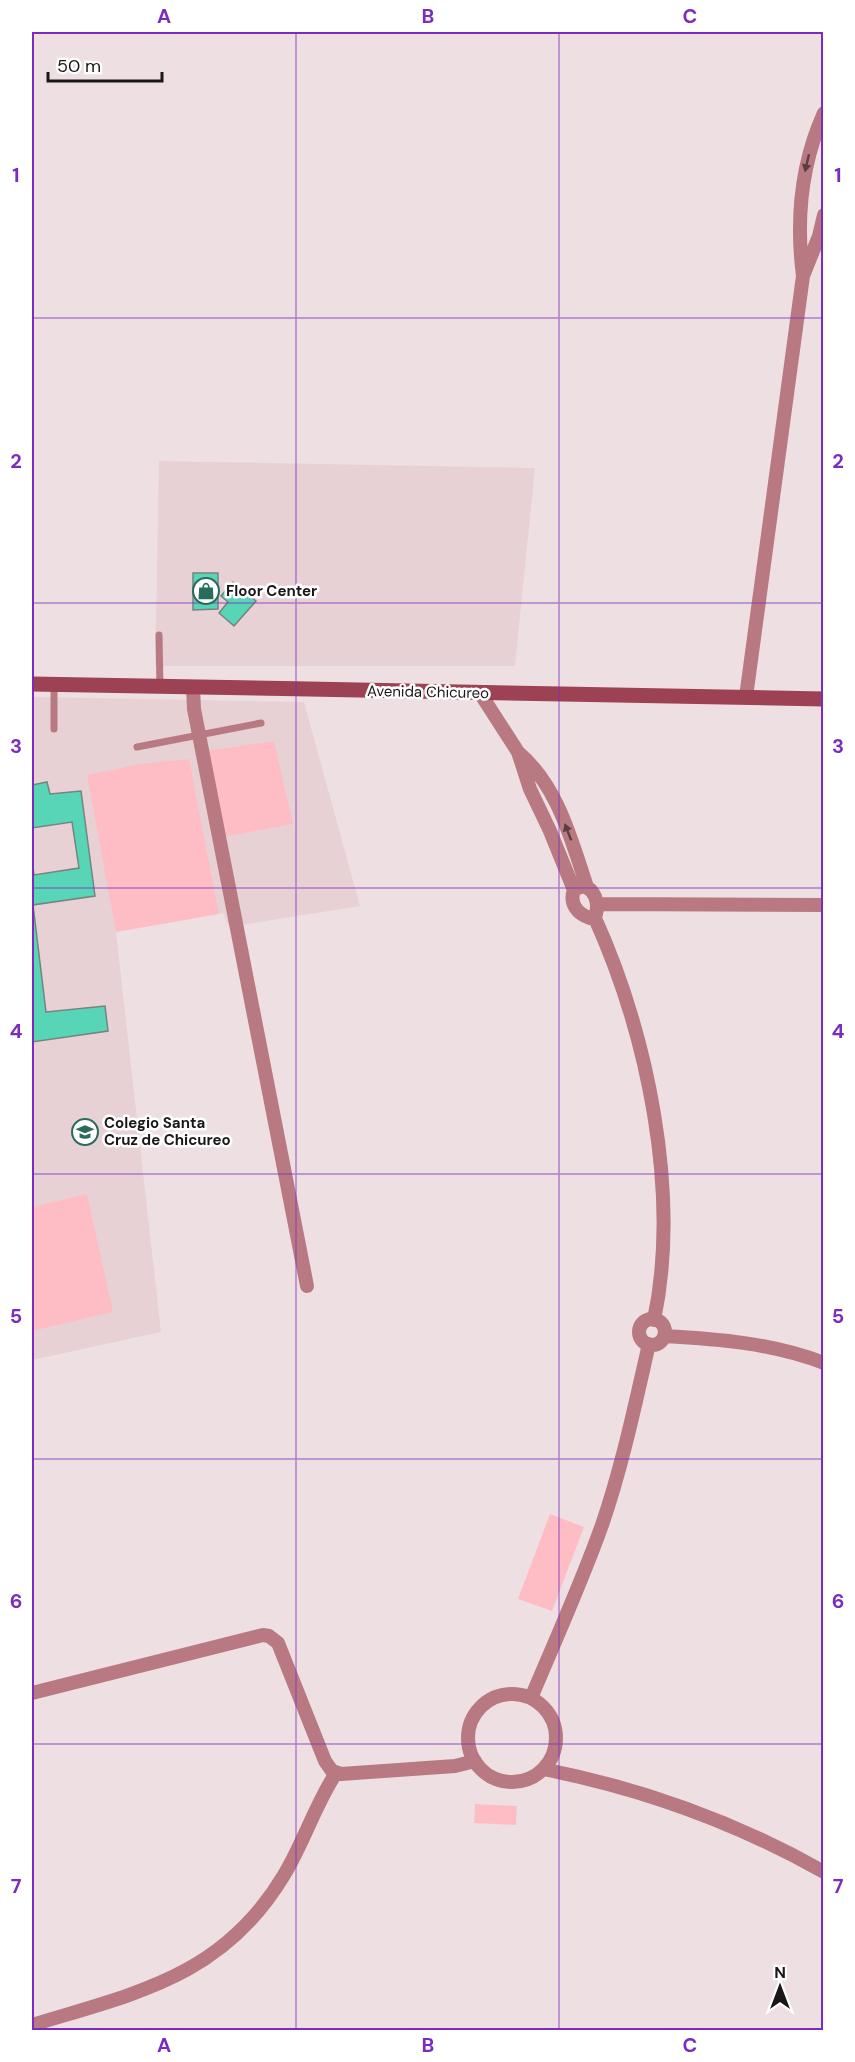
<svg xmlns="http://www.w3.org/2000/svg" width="855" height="2062" viewBox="0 0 855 2062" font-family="'DM Sans',sans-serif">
<rect width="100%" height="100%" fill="#eee0e2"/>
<!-- built -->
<path fill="#e8d1d4" d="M 159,461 L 535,468 L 515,666 L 155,666 Z
M 32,697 L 304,702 L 360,906 L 229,927 L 223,913 L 116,932 L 161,1332 L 32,1360 Z"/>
<!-- green -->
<path fill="#febdc5" d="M 274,741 L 293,824 L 222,837 L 206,751 Z
M 189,759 L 219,914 L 116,932 L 87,775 L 140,764 Z
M 87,1194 L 113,1312 L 32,1331 L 32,1207 Z
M 550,1514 L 584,1527 L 552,1611 L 518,1599 Z
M 475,1804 L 517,1806 L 516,1825 L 474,1823 Z"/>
<!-- building -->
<path fill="#58d4b6" stroke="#77837f" stroke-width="1.5" d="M 193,573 L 218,573 L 218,609 L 193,610 Z
M 233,582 L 256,601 L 234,626 L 219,613 L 228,602 L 221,596 Z
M 47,782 L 50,794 L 81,791 L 95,896 L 33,905 L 46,1012 L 105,1006 L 108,1031 L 32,1042 L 32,859 L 34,875 L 79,868 L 72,822 L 32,828 L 32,798 L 33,797 L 32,785 Z"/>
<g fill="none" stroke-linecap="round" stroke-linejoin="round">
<!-- service -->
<path stroke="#b97982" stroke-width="7" d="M 159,635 L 160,687
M 54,729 L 54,685
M 137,747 L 261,723"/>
<!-- minor -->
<path stroke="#b97982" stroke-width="14" d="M 803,276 L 819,236 L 824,215
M 193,688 L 194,709 L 307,1286
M 480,693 L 518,752 L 530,789 L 550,831 L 574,890
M 746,697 L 803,276 C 796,221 801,164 824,113
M 518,752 C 558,786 571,839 587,887
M 582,886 C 595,888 599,903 596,914 L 590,918 C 577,914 569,903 574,890 Z
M 597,904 L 824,905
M 594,916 C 647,1033 681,1192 654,1320
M639 1332a13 13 0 1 1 26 0a13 13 0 1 1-26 0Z
M 664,1336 C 718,1339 772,1343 824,1363
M 32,1693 L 263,1635 L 269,1636 L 278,1643 L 325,1761 L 332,1771 L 341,1774 L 455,1766 L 475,1761
M468 1738a44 44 0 1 1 88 0a44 44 0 1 1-88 0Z
M 531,1698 C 555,1641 581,1584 602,1525 C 622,1467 635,1405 649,1344
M 543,1769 C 640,1788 737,1823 824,1872
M 32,2025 C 136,1993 223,1977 284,1875 C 304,1842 315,1805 336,1773"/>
<!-- secondary -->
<path stroke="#9d4254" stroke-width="15" d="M 32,684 C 296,689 560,693 824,699"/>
</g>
<!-- one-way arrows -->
<defs><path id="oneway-solid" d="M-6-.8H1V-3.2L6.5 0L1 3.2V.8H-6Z" transform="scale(1.5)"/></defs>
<g fill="#5a3e42">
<use href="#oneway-solid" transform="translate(807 163) rotate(103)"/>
<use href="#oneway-solid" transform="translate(568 832) rotate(-111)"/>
</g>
<!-- grid -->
<path fill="none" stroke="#7b2cbf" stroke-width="1.5" stroke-opacity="0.55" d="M 296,32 L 296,2030M 559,32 L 559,2030M 32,318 L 824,318M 32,603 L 824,603M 32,888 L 824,888M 32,1174 L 824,1174M 32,1459 L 824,1459M 32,1744 L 824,1744"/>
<!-- icons -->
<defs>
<symbol id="shop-ring" viewBox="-11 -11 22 22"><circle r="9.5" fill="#fff" stroke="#2a6c5c" stroke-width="1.5"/><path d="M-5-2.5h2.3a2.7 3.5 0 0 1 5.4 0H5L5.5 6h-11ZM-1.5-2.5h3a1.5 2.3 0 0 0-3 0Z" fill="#2a6c5c"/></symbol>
<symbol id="school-ring" viewBox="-11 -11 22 22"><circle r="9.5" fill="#fff" stroke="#2a6c5c" stroke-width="1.5"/><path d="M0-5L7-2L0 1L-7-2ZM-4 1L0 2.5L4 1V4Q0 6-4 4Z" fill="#2a6c5c"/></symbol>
</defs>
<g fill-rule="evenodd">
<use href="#shop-ring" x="191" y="576" width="30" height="30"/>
<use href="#school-ring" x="70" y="1117" width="30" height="30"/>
</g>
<g text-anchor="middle" stroke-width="5" stroke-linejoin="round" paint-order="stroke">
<!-- poi labels -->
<g font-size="15" font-weight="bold" fill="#1b1617" stroke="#fff" text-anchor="start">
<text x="226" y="596">Floor Center</text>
<text x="104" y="1128">Colegio Santa<tspan x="104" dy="17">Cruz de Chicureo</tspan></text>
</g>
<!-- street labels -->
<g font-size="15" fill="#1b1617" stroke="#fff">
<text transform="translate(428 692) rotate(1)" y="5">Avenida Chicureo</text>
</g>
</g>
<!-- border -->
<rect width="855" height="2062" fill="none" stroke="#ffffff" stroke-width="66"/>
<!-- north arrow -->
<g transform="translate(780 1987)" stroke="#ffffff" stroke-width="4.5" paint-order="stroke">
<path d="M0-4.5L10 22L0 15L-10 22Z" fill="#1b1617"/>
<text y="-9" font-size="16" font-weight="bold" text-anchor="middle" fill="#1b1617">N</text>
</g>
<!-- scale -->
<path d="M48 72v9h114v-9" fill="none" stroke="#1b1617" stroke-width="3"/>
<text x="57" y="72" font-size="18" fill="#1b1617" stroke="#ffffff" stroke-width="4.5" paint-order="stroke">50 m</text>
<rect x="33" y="33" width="789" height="1996" fill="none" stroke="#7b2cbf" stroke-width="2"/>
<g font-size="20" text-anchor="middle" font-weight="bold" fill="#7b2cbf">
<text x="164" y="23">A</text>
<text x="428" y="23">B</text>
<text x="690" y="23">C</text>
<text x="16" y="182">1</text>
<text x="838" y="182">1</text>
<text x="16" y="468">2</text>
<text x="838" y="468">2</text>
<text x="16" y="753">3</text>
<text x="838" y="753">3</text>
<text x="16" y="1038">4</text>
<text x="838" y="1038">4</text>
<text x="16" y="1323">5</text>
<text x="838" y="1323">5</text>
<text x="16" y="1608">6</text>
<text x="838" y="1608">6</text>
<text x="16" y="1893">7</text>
<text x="838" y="1893">7</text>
<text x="164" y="2052">A</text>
<text x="428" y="2052">B</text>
<text x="690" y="2052">C</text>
</g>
</svg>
